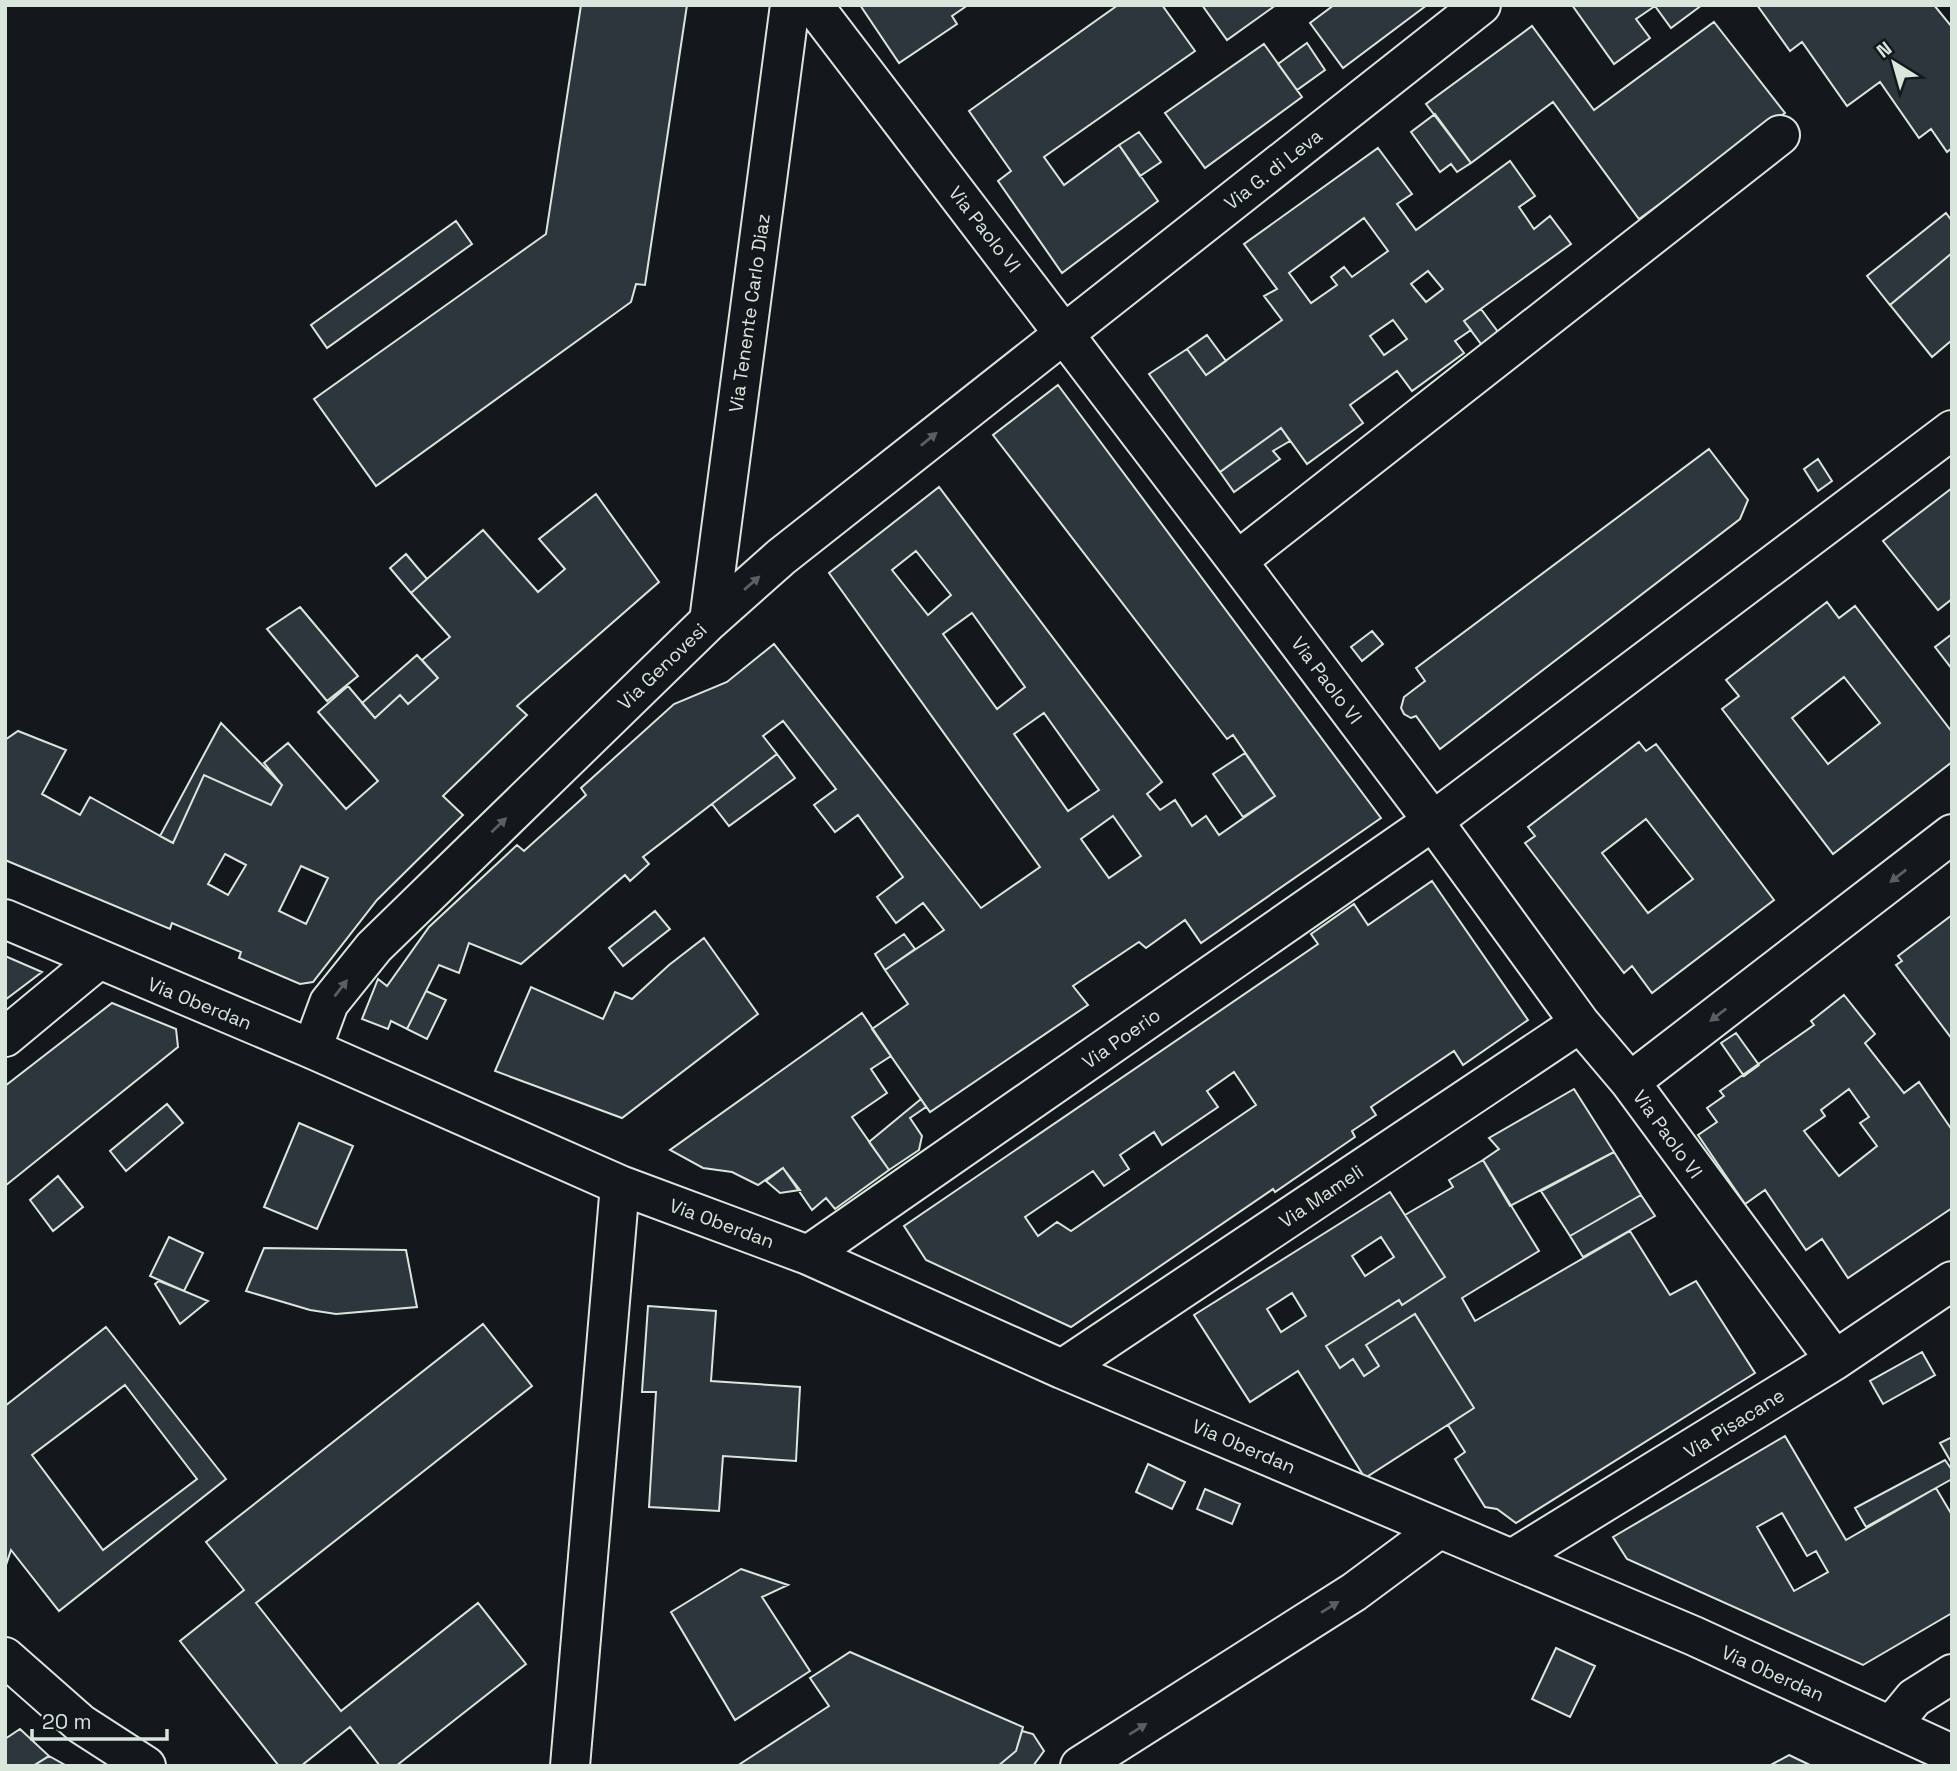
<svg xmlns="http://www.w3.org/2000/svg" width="1957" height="1771" viewBox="0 0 1957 1771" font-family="'Space Grotesk',sans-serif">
<rect width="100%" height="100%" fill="#14181c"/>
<!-- building -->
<path fill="#2c363c" stroke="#d8e6dc" stroke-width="2" fill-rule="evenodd" d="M 581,5 L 687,5 L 645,285 L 636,284 L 631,302 L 376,486 L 314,399 L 546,234 Z
M 860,5 L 968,5 L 952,16 L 957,24 L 899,63 Z
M 1118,5 L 1162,5 L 1195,51 L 1044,157 L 1064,185 L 1119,145 L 1158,201 L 1062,273 L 998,181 L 1011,171 L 969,111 Z
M 1202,5 L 1276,5 L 1227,40 Z
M 1334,5 L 1427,5 L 1343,68 L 1310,23 Z
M 1572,5 L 1702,5 L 1671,28 L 1655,6 L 1636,19 L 1650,38 L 1614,64 Z
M 1757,5 L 1934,5 L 1952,27 L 1952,148 L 1947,152 L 1931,129 L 1919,138 L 1880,82 L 1847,106 L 1802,42 L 1790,51 Z
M 1714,22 L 1785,113 L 1639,219 L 1553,102 L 1471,163 L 1426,104 L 1532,26 L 1594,110 Z
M 1307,43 L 1325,70 L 1297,90 L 1278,64 Z
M 1264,44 L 1302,97 L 1205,168 L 1165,113 Z
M 1435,114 L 1471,163 L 1457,172 L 1451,164 L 1440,172 L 1411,132 Z
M 1139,132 L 1161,162 L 1140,176 L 1119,145 Z
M 1378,148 L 1412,194 L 1397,204 L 1416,230 L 1510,161 L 1535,196 L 1519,207 L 1534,229 L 1550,216 L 1571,244 L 1464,321 L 1471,330 L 1455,341 L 1464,353 L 1412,391 L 1397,371 L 1350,405 L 1363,423 L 1307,464 L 1281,428 L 1220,472 L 1149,374 L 1187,349 L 1206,375 L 1282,320 L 1264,296 L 1277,289 L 1244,244 ZM 1364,218 L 1388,251 L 1352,277 L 1344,267 L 1331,277 L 1337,285 L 1311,303 L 1289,273 ZM 1428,271 L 1443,289 L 1426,302 L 1411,284 ZM 1393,320 L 1407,339 L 1384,355 L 1370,336 Z
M 1946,213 L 1952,221 L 1952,253 L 1890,305 L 1867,276 Z
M 456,221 L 472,244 L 327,348 L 311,325 Z
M 1952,253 L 1952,340 L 1932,357 L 1890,305 Z
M 1481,309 L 1501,336 L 1484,348 L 1464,321 Z
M 1207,335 L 1226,361 L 1206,375 L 1187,349 Z
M 1058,385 L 1381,818 L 1201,943 L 1185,920 L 1146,948 L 1139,942 L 1073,986 L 1088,1005 L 930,1112 L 872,1029 L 908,1004 L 885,970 L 944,930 L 923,903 L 896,923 L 877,897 L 903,877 L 858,815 L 835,832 L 814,805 L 836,789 L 783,721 L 763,736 L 777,754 L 643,857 L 649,864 L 630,881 L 625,875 L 521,964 L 469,943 L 459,973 L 439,965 L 407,1029 L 391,1021 L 388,1029 L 362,1019 L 378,979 L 387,986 L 429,927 L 517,845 L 524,851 L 586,795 L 581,788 L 674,704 L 727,682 L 774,644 L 981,908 L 1040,867 L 829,573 L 939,487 L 1162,782 L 1147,794 L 1160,810 L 1175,800 L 1192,826 L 1206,816 L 1219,835 L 1275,796 L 1233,735 L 1227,739 L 993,435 ZM 916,551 L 951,595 L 928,615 L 892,570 ZM 972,613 L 1025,687 L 997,709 L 943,634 ZM 1044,713 L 1099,790 L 1068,811 L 1014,734 ZM 1113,816 L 1141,856 L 1109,878 L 1081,839 Z
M 1281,428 L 1290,441 L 1273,451 L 1280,459 L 1234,492 L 1220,472 Z
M 1709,449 L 1748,500 L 1740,519 L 1440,749 L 1416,716 L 1411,718 L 1404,714 L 1401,708 L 1404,697 L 1425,681 L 1416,668 Z
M 1818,459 L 1832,481 L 1818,491 L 1804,469 Z
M 1952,488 L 1952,599 L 1938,610 L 1883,541 Z
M 596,494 L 659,582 L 517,706 L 527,715 L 443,796 L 463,815 L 377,900 L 313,982 L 300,984 L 239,958 L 241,952 L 172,923 L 170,929 L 5,860 L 5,740 L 18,731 L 66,750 L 42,794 L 80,815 L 90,797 L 173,843 L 204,775 L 271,805 L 282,785 L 264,763 L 288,743 L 346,809 L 378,781 L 318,712 L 348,686 L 375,718 L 400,695 L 408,704 L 438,678 L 422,660 L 450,637 L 411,593 L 483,530 L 538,592 L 565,569 L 539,539 ZM 225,854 L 246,865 L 228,895 L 208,884 ZM 301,866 L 328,878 L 306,924 L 279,911 Z
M 406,554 L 427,579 L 411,593 L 390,568 Z
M 1827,602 L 1839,618 L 1855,606 L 1952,732 L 1952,762 L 1833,854 L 1722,709 L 1739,696 L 1726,680 ZM 1844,677 L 1880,723 L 1828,764 L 1792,718 Z
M 300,607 L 358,676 L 327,701 L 267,629 Z
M 1372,631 L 1383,644 L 1362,661 L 1351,647 Z
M 1952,634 L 1952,669 L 1935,647 Z
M 417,655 L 438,678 L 408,704 L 400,695 L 375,718 L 362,703 Z
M 221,723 L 282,785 L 271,805 L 204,775 L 173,843 L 160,836 Z
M 1639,742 L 1646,751 L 1656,744 L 1774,900 L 1652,993 L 1632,966 L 1624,973 L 1525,843 L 1535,836 L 1528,827 ZM 1646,819 L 1693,879 L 1648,913 L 1602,853 Z
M 1245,753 L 1275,796 L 1243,817 L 1213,774 Z
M 777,754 L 795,778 L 729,826 L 712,804 Z
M 1432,881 L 1528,1020 L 1463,1065 L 1454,1051 L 1371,1107 L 1376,1115 L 1352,1131 L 1355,1137 L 1275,1192 L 1273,1189 L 1071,1327 L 926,1260 L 904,1226 L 1318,944 L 1311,934 L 1354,904 L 1368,925 ZM 1234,1072 L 1256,1105 L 1071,1231 L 1057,1222 L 1038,1236 L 1025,1217 L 1093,1171 L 1104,1186 L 1129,1169 L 1120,1155 L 1154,1132 L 1162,1145 L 1218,1107 L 1207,1091 Z
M 655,911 L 670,929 L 623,966 L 609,948 Z
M 1952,915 L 1952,1039 L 1896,965 L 1902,961 L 1898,956 Z
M 904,934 L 915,949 L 885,970 L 875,954 Z
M 704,938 L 758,1014 L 622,1118 L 495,1071 L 531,987 L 603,1019 L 615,992 L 632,999 L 669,965 Z
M 5,956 L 42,972 L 5,1000 Z
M 426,991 L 446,1000 L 427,1039 L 407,1029 Z
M 1844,995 L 1875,1034 L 1865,1043 L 1904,1093 L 1919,1082 L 1952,1130 L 1952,1208 L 1848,1278 L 1822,1239 L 1806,1250 L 1765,1190 L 1745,1204 L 1698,1135 L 1717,1122 L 1707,1108 L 1724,1096 L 1720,1091 L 1814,1025 L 1811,1021 ZM 1849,1089 L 1869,1117 L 1860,1123 L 1877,1146 L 1839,1176 L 1804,1131 L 1825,1116 L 1821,1110 Z
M 112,1003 L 176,1029 L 178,1047 L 5,1186 L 5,1086 Z
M 862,1013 L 891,1056 L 871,1069 L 887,1093 L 852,1117 L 889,1170 L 835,1209 L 826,1198 L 812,1210 L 783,1168 L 758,1185 L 732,1172 L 703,1168 L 670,1150 Z
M 1736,1033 L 1759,1065 L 1744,1076 L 1721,1043 Z
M 1574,1089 L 1614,1152 L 1510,1206 L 1483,1160 L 1499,1149 L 1489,1138 Z
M 921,1099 L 926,1107 L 910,1118 L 922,1136 L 919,1150 L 889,1170 L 869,1142 Z
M 167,1104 L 183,1123 L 126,1171 L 110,1151 Z
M 299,1123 L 353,1146 L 317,1229 L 264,1207 Z
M 1614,1152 L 1641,1195 L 1570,1236 L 1541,1191 Z
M 1483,1160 L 1539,1251 L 1462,1298 L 1475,1321 L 1630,1231 L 1670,1295 L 1696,1281 L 1755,1373 L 1516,1523 L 1497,1509 L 1485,1507 L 1455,1459 L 1465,1452 L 1448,1425 L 1474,1408 L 1415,1314 L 1366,1345 L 1379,1366 L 1364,1376 L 1353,1359 L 1340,1368 L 1326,1346 L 1399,1300 L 1402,1305 L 1445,1277 L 1405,1215 L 1453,1187 L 1449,1180 Z
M 783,1168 L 800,1190 L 780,1193 L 766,1181 Z
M 58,1176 L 83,1207 L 53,1231 L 30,1200 Z
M 1390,1192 L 1445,1277 L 1402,1305 L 1399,1300 L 1326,1346 L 1340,1368 L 1353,1359 L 1364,1376 L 1379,1366 L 1366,1345 L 1415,1314 L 1474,1408 L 1365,1478 L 1298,1371 L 1250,1402 L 1194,1315 ZM 1381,1237 L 1394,1257 L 1365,1276 L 1352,1256 ZM 1292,1293 L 1306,1316 L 1281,1332 L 1267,1309 Z
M 1641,1195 L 1655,1216 L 1583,1257 L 1570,1236 Z
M 169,1237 L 203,1253 L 184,1291 L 150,1276 Z
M 264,1248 L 406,1250 L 417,1307 L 336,1314 L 310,1310 L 246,1291 Z
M 159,1281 L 184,1291 L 208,1301 L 180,1324 L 155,1284 Z
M 648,1306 L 716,1311 L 711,1381 L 800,1387 L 796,1461 L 723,1456 L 719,1511 L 649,1507 L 656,1392 L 642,1392 Z
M 483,1324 L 532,1386 L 256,1603 L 341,1711 L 478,1603 L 526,1664 L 396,1766 L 380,1766 L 350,1727 L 301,1766 L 279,1766 L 180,1641 L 244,1590 L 206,1542 Z
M 106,1327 L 226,1479 L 59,1611 L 11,1550 L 5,1568 L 5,1406 ZM 125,1385 L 197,1479 L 103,1550 L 32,1455 Z
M 1922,1352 L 1935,1375 L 1883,1404 L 1870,1381 Z
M 1785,1436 L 1846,1540 L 1936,1488 L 1952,1515 L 1952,1613 L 1863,1665 L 1627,1559 L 1613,1537 ZM 1782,1513 L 1807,1556 L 1816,1551 L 1828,1572 L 1794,1591 L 1757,1527 Z
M 1952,1437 L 1952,1462 L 1951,1462 L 1940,1443 Z
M 1945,1460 L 1952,1470 L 1952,1479 L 1866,1527 L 1855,1508 Z
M 1148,1464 L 1185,1482 L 1172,1509 L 1136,1492 Z
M 1205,1489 L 1240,1504 L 1232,1524 L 1197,1509 Z
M 741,1569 L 788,1585 L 762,1597 L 810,1671 L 735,1720 L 671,1612 Z
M 1556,1648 L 1595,1666 L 1570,1717 L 1532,1699 Z
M 850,1652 L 1023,1727 L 1016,1751 L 998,1766 L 737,1766 L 829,1706 L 810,1678 Z
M 20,1729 L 49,1756 L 33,1766 L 5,1766 L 5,1739 Z
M 1022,1731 L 1033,1734 L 1044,1751 L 1033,1766 L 998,1766 L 1016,1751 Z
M 1789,1755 L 1812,1766 L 1769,1766 Z
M 49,1756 L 67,1766 L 33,1766 Z"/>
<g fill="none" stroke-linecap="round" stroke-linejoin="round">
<defs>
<path id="minor" d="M 813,5 L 1237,561 L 1433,821 L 1580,1023 L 1630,1082 L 1835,1360
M 1237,561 L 1780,135
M 709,621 L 790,5
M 5,919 L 312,1049 L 620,1185 L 808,1255 L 1062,1369 L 1694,1636 L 1952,1754
M 5,1037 L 98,960
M 312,1049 L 329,1003 L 374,947 L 709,621 L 781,557 L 1481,5
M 1630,1082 L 1952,834
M 808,1255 L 1433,821 L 1952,430
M 1062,1369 L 1580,1023
M 1512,1559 L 1835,1360 L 1952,1281
M 5,1657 L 81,1724 L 146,1766
M 1891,1726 L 1914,1698 L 1952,1674
M 570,1766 L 620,1185
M 1080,1766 L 1354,1592 L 1439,1529"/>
</defs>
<!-- minor casing -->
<use href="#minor" stroke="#d8e6dc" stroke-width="42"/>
<!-- minor -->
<use href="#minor" stroke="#14181c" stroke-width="38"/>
</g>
<!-- one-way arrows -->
<defs><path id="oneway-solid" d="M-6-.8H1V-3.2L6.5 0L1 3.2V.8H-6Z" transform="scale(1.75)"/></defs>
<g fill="#59605f">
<use href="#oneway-solid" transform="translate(929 439) rotate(-39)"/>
<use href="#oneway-solid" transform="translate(752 583) rotate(-41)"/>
<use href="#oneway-solid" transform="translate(499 825) rotate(-44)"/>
<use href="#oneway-solid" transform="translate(1898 876) rotate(142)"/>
<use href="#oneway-solid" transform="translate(341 988) rotate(-52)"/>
<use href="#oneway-solid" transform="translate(1718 1015) rotate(142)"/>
<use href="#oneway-solid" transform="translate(1330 1607) rotate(-32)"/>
<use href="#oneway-solid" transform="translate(1138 1729) rotate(-32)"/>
</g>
<g text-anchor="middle" stroke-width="5" stroke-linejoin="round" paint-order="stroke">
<!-- street labels -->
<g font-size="19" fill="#d8e6dc" stroke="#14181c">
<text transform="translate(1273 169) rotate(-38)" y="7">Via G. di Leva</text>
<text transform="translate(985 229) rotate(52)" y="7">Via Paolo VI</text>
<text transform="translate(749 313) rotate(-82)" y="7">Via Tenente Carlo Diaz</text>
<text transform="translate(662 666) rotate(-44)" y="7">Via Genovesi</text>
<text transform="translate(1327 680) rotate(53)" y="7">Via Paolo VI</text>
<text transform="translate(200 1003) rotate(22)" y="7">Via Oberdan</text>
<text transform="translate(1121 1038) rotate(-35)" y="7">Via Poerio</text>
<text transform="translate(1668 1134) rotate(54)" y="7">Via Paolo VI</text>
<text transform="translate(1321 1196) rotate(-34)" y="7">Via Mameli</text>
<text transform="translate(722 1223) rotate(20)" y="7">Via Oberdan</text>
<text transform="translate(1734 1423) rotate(-32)" y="7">Via Pisacane</text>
<text transform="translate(1244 1446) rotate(23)" y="7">Via Oberdan</text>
<text transform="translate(1773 1673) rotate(24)" y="7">Via Oberdan</text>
</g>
</g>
<!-- border -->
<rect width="1957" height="1771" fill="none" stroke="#d8e6dc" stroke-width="14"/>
<!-- north arrow -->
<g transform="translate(1894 63) rotate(323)" stroke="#14181c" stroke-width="5" paint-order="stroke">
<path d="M0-5L12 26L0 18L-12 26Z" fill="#d8e6dc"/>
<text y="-10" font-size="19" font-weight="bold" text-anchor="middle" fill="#d8e6dc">N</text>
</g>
<!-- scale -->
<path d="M32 1729v10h135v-10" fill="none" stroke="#d8e6dc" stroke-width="3.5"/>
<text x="42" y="1729" font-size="21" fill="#d8e6dc" stroke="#14181c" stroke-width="5" paint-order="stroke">20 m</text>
</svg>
